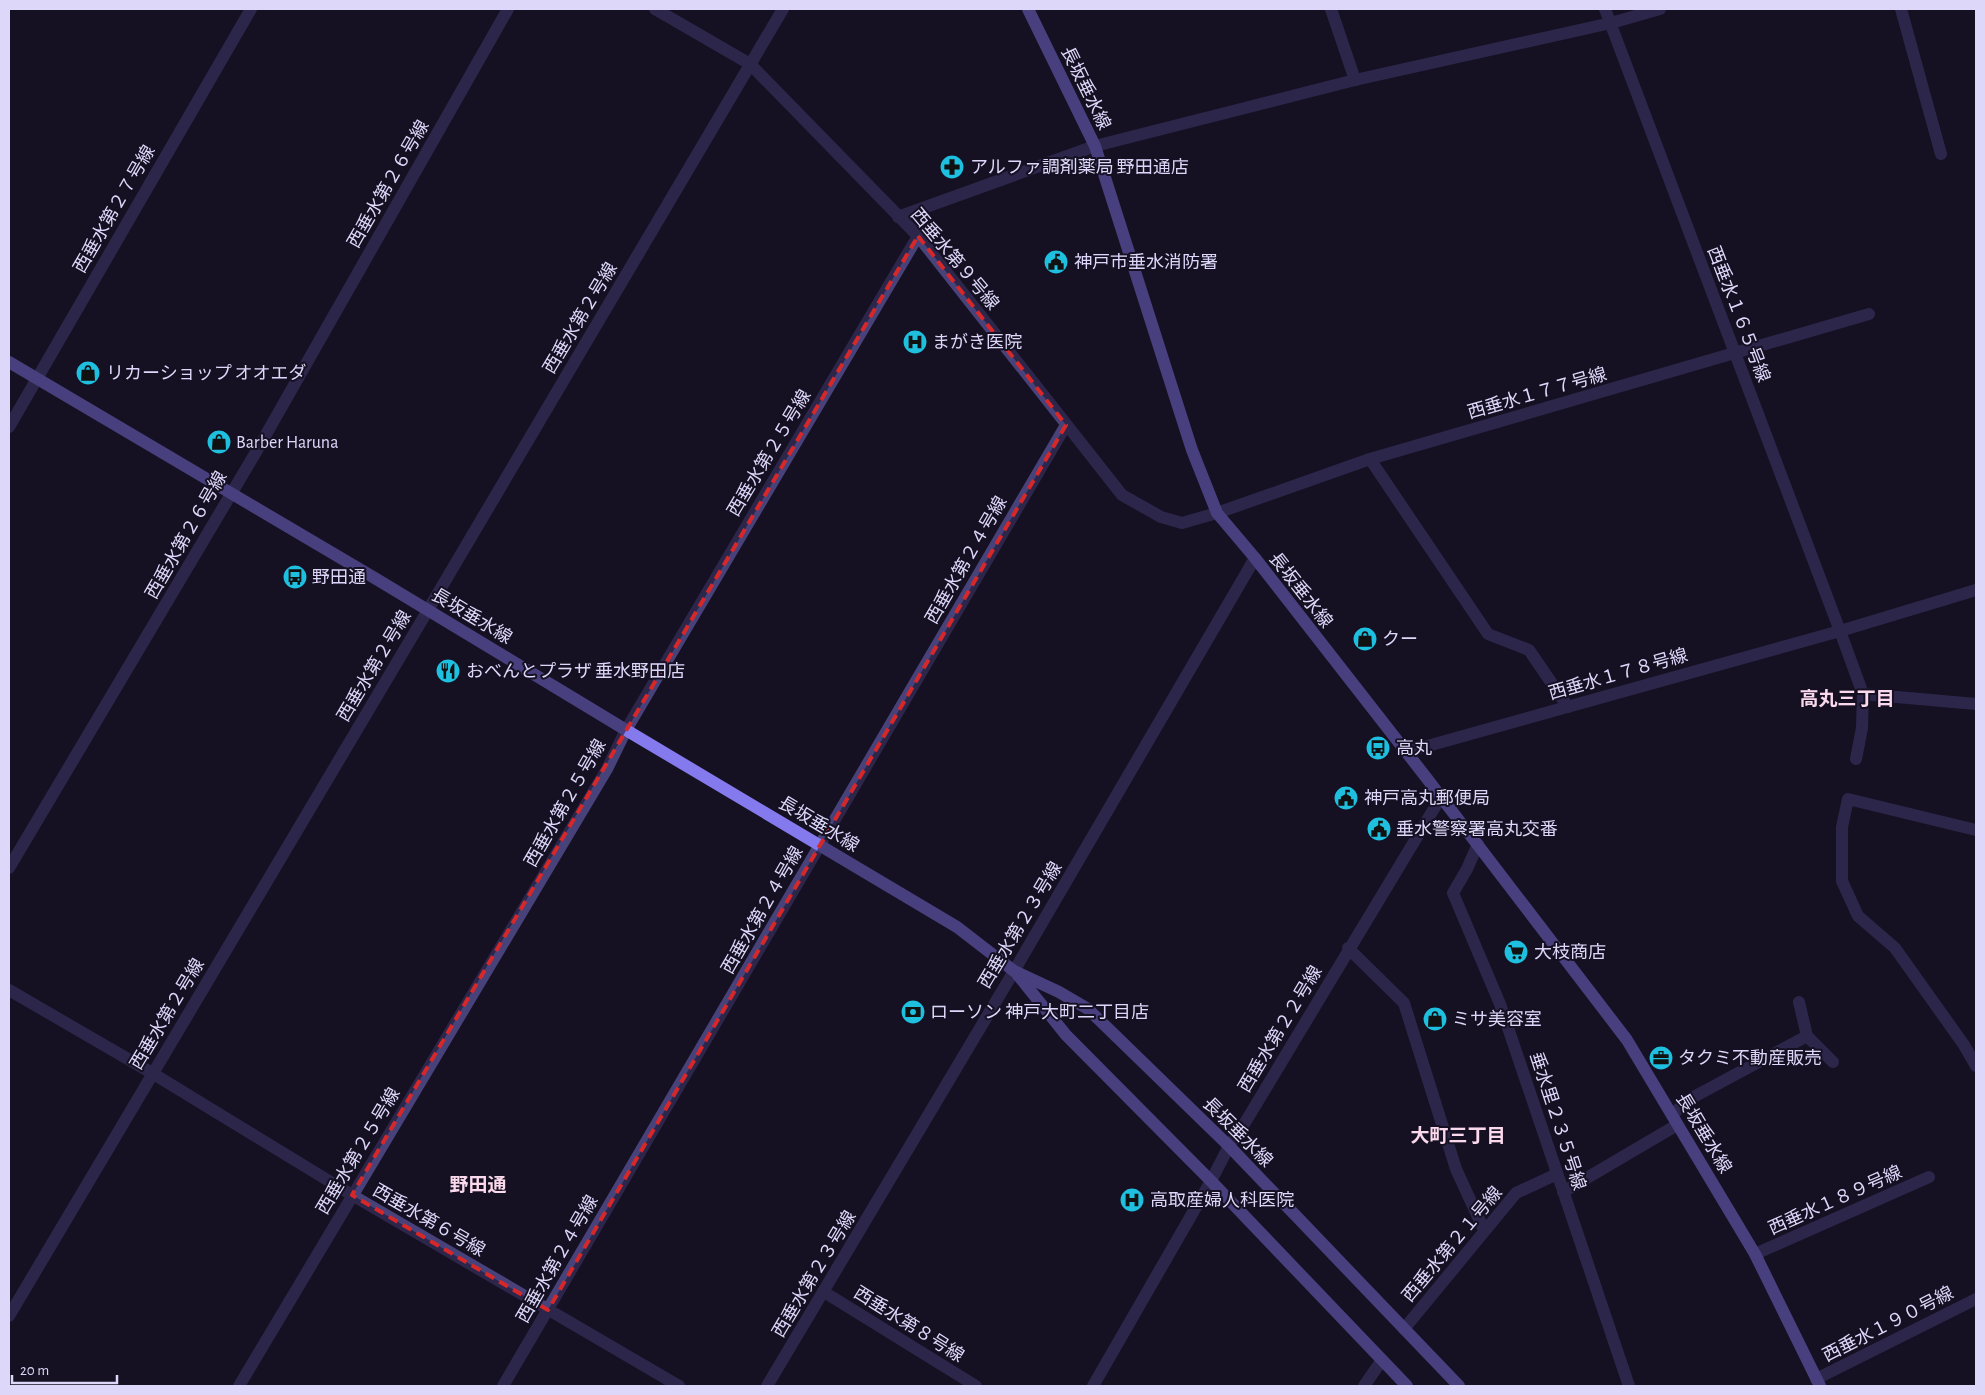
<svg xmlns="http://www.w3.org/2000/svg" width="1985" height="1395" viewBox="0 0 1985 1395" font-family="'Alegreya Sans','Noto Sans JP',sans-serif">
<rect width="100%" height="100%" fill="#151122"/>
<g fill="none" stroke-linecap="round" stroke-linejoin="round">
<!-- service -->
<path stroke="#48427b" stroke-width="12" d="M 1331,9 L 1355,80
M 1901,9 L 1941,154
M 1370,459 L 1488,634 L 1529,650 L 1568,707
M 1217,513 L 1370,459 L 1869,314
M 1840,631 L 1863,694 L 1976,704
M 1856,759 L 1862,728 L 1863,694
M 1976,830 L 1848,799 L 1842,827 L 1842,881 L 1858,916 L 1895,948 L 1964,1045 L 1976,1066
M 1807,1036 L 1833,1062
M 1672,1115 L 1688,1100 L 1807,1036 L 1799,1002
M 1563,1192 L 1677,1125
M 1755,1254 L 1929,1177
M 1816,1379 L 1976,1299"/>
<!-- pedestrian -->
<path stroke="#48427b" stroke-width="12" d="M 1478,844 L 1467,869 L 1453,893 L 1500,1004 L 1629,1386"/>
<!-- minor -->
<path stroke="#48427b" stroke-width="12" d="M 655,9 L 750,64 L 918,236 L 1122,495 L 1161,517 L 1182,523 L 1217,513
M 1605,9 L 1840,631
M 898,217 L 1095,146 L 1355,80 L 1611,23 L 1660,9
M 9,427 L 251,9
M 1406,752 L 1840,631 L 1976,590
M 9,868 L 256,452 L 508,9
M 1348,948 L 1404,1003 L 1456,1169 L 1484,1230
M 9,990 L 152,1073 L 352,1195 L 679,1386
M 824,1292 L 976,1386
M 9,1316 L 428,610
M 1404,1329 L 1516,1193 L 1557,1174
M 239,1386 L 607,769 L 626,730 L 918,236
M 503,1386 L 1066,425
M 767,1386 L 1014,971 L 1255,558
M 1093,1386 L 1211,1181 L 1229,1146 L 1246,1121 L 1441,797
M 1364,1386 L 1382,1360"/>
<!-- tertiary -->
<path stroke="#48427b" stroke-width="12" d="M 428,610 L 783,9"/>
<!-- secondary -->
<path stroke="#857aed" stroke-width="12" d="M 1028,9 L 1095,146 L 1192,450 L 1217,513 L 1255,558 L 1425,776 L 1627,1040 L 1755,1254 L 1820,1386
M 9,362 L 378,580 L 626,730 L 957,927 L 1014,971 L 1059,992 L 1088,1009 L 1229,1146 L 1459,1386
M 1017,974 L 1066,1035 L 1211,1181 L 1407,1386"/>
</g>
<!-- marked area -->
<path d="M0 0H1985V1395H0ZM 918,236 L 1066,425 L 548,1310 L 352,1195 Z" fill="#151122" fill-opacity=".55" fill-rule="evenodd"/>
<path fill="none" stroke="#d62828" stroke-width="4" stroke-dasharray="10 6" stroke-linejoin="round" d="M 918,236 L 1066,425 L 548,1310 L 352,1195 Z"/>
<!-- icons -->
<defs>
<symbol id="pharmacy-disc" viewBox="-11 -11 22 22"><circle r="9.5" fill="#1ebfdf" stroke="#151122"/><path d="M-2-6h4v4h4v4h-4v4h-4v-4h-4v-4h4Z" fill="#111"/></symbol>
<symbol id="civic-disc" viewBox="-11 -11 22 22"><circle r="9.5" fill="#1ebfdf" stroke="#151122"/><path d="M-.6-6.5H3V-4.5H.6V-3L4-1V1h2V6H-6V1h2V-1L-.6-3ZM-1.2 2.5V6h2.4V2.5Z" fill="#111"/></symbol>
<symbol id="hospital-disc" viewBox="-11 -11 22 22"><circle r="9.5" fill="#1ebfdf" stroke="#151122"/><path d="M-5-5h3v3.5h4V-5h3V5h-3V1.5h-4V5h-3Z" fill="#111"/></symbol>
<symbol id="shop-disc" viewBox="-11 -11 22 22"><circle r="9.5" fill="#1ebfdf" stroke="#151122"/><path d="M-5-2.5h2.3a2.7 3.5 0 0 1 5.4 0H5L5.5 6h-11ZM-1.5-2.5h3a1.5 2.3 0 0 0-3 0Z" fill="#111"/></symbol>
<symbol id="bus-disc" viewBox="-11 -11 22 22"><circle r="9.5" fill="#1ebfdf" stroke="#151122"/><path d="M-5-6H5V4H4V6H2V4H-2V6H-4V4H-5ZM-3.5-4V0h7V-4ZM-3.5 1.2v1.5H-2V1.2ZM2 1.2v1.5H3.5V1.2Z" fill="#111"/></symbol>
<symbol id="restaurant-disc" viewBox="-11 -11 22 22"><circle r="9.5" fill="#1ebfdf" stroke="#151122"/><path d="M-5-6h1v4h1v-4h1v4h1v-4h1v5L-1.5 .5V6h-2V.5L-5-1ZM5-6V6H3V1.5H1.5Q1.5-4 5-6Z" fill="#111"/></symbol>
<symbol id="supermarket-disc" viewBox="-11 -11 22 22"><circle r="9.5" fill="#1ebfdf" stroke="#151122"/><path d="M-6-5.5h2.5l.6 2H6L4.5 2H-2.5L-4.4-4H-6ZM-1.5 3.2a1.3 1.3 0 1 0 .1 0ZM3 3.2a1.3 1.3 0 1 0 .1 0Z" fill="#111"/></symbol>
<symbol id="bank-disc" viewBox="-11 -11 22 22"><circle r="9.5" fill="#1ebfdf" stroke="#151122"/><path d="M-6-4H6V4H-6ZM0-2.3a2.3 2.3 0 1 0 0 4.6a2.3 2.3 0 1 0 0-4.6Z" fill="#111"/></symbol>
<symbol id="office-disc" viewBox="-11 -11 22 22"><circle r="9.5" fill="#1ebfdf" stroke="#151122"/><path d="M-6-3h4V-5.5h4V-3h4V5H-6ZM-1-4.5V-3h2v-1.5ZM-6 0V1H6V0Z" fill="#111"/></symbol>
</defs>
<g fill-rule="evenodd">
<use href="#pharmacy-disc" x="938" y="153" width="28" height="28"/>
<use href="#civic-disc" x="1042" y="248" width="28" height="28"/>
<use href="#hospital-disc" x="901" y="328" width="28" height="28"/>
<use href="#shop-disc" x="74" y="359" width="28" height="28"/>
<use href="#shop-disc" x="205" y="428" width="28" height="28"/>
<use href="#bus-disc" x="281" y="563" width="28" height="28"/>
<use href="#shop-disc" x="1351" y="625" width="28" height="28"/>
<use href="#restaurant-disc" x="434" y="657" width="28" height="28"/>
<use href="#bus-disc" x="1364" y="734" width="28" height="28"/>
<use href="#civic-disc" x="1332" y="784" width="28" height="28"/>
<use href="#civic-disc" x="1365" y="815" width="28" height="28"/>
<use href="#supermarket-disc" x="1502" y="938" width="28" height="28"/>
<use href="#bank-disc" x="899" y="998" width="28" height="28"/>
<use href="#shop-disc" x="1421" y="1005" width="28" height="28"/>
<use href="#office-disc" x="1647" y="1044" width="28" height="28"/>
<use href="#hospital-disc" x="1118" y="1186" width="28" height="28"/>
</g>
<g text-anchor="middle" stroke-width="4" stroke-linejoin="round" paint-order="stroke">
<!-- street labels -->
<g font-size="18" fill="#ddd7fa" stroke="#151122">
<text transform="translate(1086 88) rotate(64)" y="6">長坂垂水線</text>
<text transform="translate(388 184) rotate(-60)" y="6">西垂水第２６号線</text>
<text transform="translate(114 209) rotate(-60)" y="6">西垂水第２７号線</text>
<text transform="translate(955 259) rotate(50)" y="6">西垂水第９号線</text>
<text transform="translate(1739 314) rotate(69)" y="6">西垂水１６５号線</text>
<text transform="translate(580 318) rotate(-59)" y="6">西垂水第２号線</text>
<text transform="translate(1537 393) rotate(-16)" y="6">西垂水１７７号線</text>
<text transform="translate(769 453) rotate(-59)" y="6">西垂水第２５号線</text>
<text transform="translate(186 535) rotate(-60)" y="6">西垂水第２６号線</text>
<text transform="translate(966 560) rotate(-60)" y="6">西垂水第２４号線</text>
<text transform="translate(1301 590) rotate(52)" y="6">長坂垂水線</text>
<text transform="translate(472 616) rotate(31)" y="6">長坂垂水線</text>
<text transform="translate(374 666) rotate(-59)" y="6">西垂水第２号線</text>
<text transform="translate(1618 674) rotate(-16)" y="6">西垂水１７８号線</text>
<text transform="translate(565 803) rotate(-60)" y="6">西垂水第２５号線</text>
<text transform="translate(819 824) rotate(31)" y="6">長坂垂水線</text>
<text transform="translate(762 910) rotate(-60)" y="6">西垂水第２４号線</text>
<text transform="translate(1020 925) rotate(-59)" y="6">西垂水第２３号線</text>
<text transform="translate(167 1014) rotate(-59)" y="6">西垂水第２号線</text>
<text transform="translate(1280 1029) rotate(-59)" y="6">西垂水第２２号線</text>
<text transform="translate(1558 1121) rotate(72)" y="6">垂水里２３５号線</text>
<text transform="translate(1238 1132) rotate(45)" y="6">長坂垂水線</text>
<text transform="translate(1704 1133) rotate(59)" y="6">長坂垂水線</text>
<text transform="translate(358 1151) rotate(-59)" y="6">西垂水第２５号線</text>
<text transform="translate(1835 1200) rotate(-24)" y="6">西垂水１８９号線</text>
<text transform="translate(429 1220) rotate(30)" y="6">西垂水第６号線</text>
<text transform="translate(1452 1244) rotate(-50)" y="6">西垂水第２１号線</text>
<text transform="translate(557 1259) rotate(-60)" y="6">西垂水第２４号線</text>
<text transform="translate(814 1274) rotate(-59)" y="6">西垂水第２３号線</text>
<text transform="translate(909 1324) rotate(32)" y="6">西垂水第８号線</text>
<text transform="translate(1888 1324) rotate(-27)" y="6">西垂水１９０号線</text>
</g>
<!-- poi labels -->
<g font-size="18" fill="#ddd7fa" stroke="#151122" text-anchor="start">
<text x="970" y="173">アルファ調剤薬局 野田通店</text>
<text x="1074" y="268">神戸市垂水消防署</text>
<text x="932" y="348">まがき医院</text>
<text x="106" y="379">リカーショップ オオエダ</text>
<text x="236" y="448">Barber Haruna</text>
<text x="312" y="583">野田通</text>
<text x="1382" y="645">クー</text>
<text x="466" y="677">おべんとプラザ 垂水野田店</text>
<text x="1396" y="754">高丸</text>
<text x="1364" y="804">神戸高丸郵便局</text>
<text x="1396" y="835">垂水警察署高丸交番</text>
<text x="1534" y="958">大枝商店</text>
<text x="930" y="1018">ローソン 神戸大町二丁目店</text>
<text x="1452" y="1025">ミサ美容室</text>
<text x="1678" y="1064">タクミ不動産販売</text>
<text x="1150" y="1206">高取産婦人科医院</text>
</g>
<!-- neighbourhood labels -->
<g font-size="19" font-weight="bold" fill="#fad9ec" stroke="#151122">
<text x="1847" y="705">高丸三丁目</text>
<text x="1458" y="1142">大町三丁目</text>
<text x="478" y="1191">野田通</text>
</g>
</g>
<!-- border -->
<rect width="1985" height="1395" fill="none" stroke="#ddd7fa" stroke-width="20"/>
<!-- scale -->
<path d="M12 1375v8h105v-8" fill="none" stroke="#ddd7fa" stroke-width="2.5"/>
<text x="20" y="1375" font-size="15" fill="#ddd7fa" stroke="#151122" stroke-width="4" paint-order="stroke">20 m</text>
</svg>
